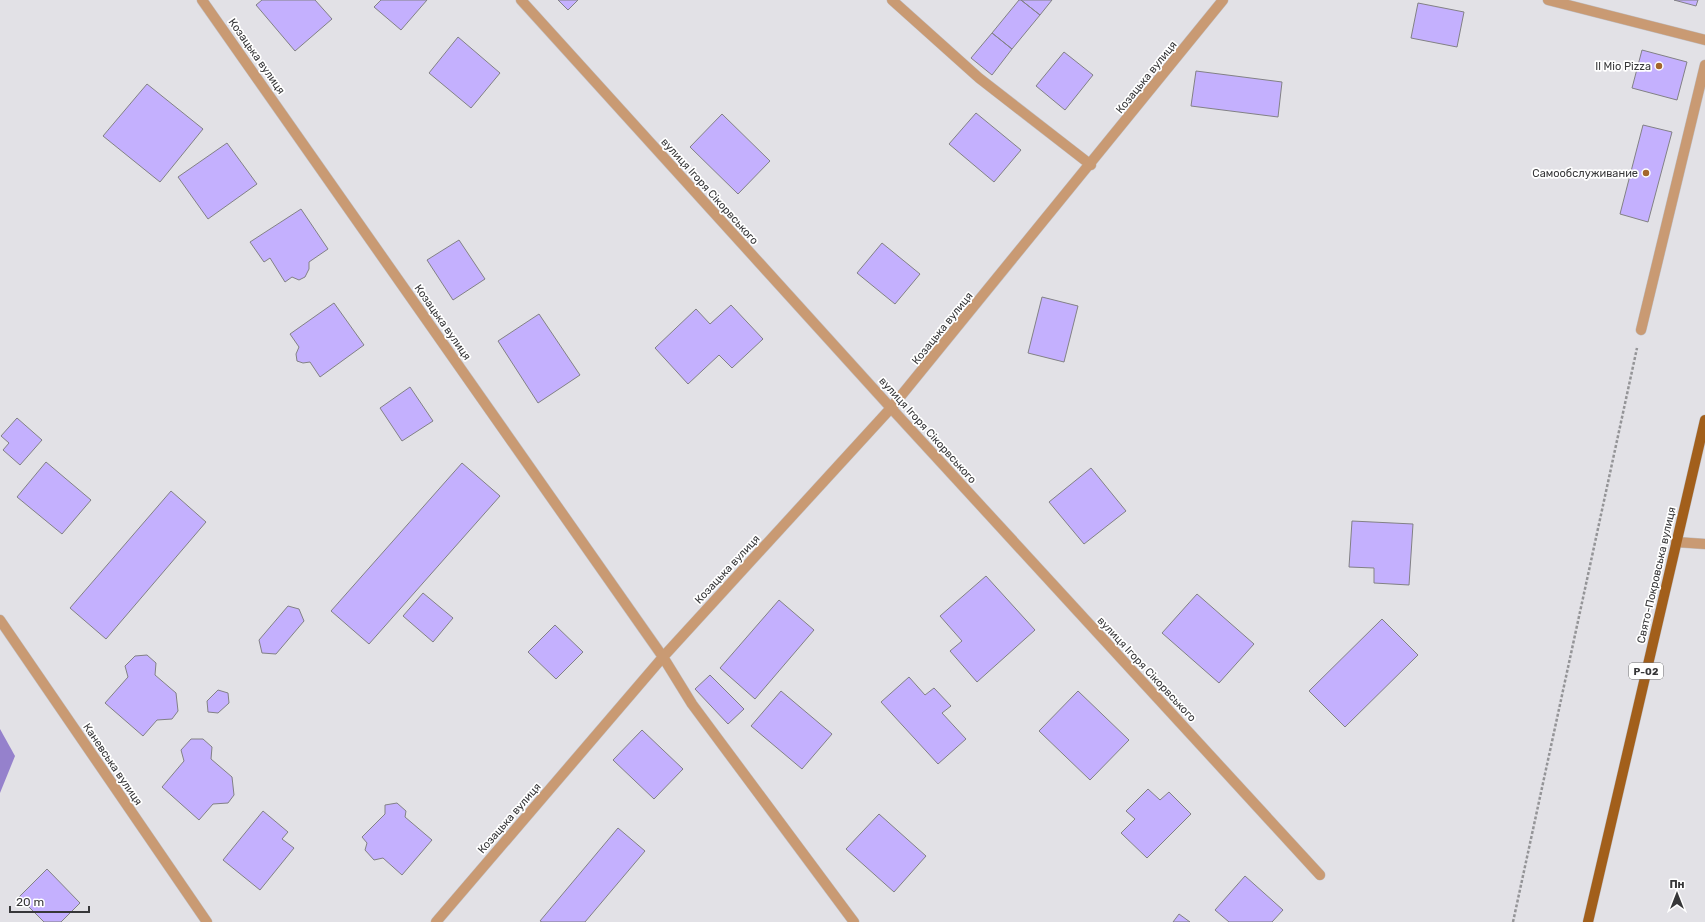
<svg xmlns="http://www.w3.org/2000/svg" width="1705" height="922" viewBox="0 0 1705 922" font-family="Rubik,sans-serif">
<rect width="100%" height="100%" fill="#e2e1e6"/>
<!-- water -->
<path fill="#9581cc" d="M 0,729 L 15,756 L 0,793 Z"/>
<!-- building -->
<path fill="#c4b0fe" stroke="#828185" d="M 262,0 L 315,0 L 332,19 L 295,51 L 256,5 Z
M 381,0 L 427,0 L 401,30 L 374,7 Z
M 558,0 L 578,0 L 568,10 Z
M 1019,0 L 1021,0 L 1040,15 L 1012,49 L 992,33 Z
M 1021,0 L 1052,0 L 1040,15 Z
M 1674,0 L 1698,0 L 1696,6 Z
M 1418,3 L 1464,12 L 1457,47 L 1411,38 Z
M 992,33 L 1012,49 L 992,75 L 971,58 Z
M 458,37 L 500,73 L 471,108 L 429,73 Z
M 1642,50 L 1687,62 L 1677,100 L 1632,88 Z
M 1064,52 L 1093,75 L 1065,110 L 1036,86 Z
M 1196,71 L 1282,82 L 1278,117 L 1191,106 Z
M 147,84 L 203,129 L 160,182 L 103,136 Z
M 976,113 L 1021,150 L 994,182 L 949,144 Z
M 722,114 L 770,161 L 738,194 L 690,147 Z
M 1643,125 L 1672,132 L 1648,222 L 1620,214 Z
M 227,143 L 257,184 L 208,219 L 178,177 Z
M 301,209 L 328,249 L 309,262 L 309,269 L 305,277 L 299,280 L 292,277 L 285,282 L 270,258 L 264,262 L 250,242 Z
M 459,240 L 485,279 L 453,300 L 427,260 Z
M 882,243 L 920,274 L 895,304 L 857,273 Z
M 1042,297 L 1078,306 L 1064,362 L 1028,353 Z
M 334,303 L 364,345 L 320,377 L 310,362 L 303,363 L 297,361 L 296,354 L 299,347 L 290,334 Z
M 731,305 L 763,339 L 732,368 L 719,355 L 688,384 L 655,348 L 696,309 L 710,324 Z
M 539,314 L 580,375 L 538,403 L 498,341 Z
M 410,387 L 433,421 L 402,441 L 380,408 Z
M 17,418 L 42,440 L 20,465 L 3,450 L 9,443 L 1,436 Z
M 46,462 L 91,500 L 62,534 L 17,497 Z
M 462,463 L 500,496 L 369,644 L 331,611 Z
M 1091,468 L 1126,511 L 1084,544 L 1049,502 Z
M 171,491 L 206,522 L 106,639 L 70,608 Z
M 1352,521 L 1413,524 L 1409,585 L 1374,583 L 1374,568 L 1349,567 Z
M 986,576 L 1035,630 L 977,682 L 950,651 L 962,641 L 940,616 Z
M 423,593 L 453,618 L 433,642 L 403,616 Z
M 1197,594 L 1254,644 L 1219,683 L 1162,633 Z
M 779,600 L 814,630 L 755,699 L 720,668 Z
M 288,606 L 299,609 L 304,621 L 276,654 L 262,653 L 259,640 Z
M 1382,619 L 1418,655 L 1345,727 L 1309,691 Z
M 555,625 L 583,652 L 556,679 L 528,652 Z
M 147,655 L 156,663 L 155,675 L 176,693 L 178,711 L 172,719 L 157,720 L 143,736 L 105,703 L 128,677 L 125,666 L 135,656 Z
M 710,675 L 744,709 L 728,724 L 695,689 Z
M 909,677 L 925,695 L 934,688 L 951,706 L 942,713 L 966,739 L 938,764 L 881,702 Z
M 218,690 L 228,693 L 229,703 L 218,713 L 208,712 L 207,701 Z
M 781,691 L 832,734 L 802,769 L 751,726 Z
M 1078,691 L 1129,740 L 1090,780 L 1039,731 Z
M 642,730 L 683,769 L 654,799 L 613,760 Z
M 191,739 L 203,739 L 212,747 L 211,759 L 232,777 L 234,795 L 228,803 L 213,804 L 199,820 L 162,787 L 184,761 L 181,750 Z
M 1148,789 L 1160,800 L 1169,792 L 1191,814 L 1147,858 L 1121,833 L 1135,819 L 1126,811 Z
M 397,803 L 406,811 L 405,817 L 432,840 L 402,875 L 383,858 L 374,860 L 365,850 L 367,843 L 362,837 L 385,814 L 385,805 Z
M 263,811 L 288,832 L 282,839 L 294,848 L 260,890 L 223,860 Z
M 879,814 L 926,856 L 894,892 L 846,849 Z
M 618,828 L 645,851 L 585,922 L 542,922 L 540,921 Z
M 47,869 L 80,903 L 61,922 L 44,922 L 19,897 Z
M 1245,876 L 1283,910 L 1272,922 L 1229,922 L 1215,910 Z
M 1179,914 L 1190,922 L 1173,922 Z"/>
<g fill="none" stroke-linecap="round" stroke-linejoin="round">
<defs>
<path id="minor" d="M 202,0 L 663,657 L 692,704 L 854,922
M 521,0 L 891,408 L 1320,875
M 892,0 L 979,78 L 1091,165
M 1548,0 L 1705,40
M 1641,330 L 1705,65
M 1676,542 L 1705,544
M 0,620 L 207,922
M 436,922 L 663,657 L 891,408 L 1223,0"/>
<path id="major" d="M 1588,922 L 1705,420"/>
</defs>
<!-- minor casing -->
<use href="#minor" stroke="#c0bfc3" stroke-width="11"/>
<!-- major casing -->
<use href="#major" stroke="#c0bfc3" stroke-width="11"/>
<!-- path -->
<path stroke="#949497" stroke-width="2.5" stroke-dasharray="3 2" stroke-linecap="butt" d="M 1513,922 L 1637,348"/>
<!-- minor -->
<use href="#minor" stroke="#c99a73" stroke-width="10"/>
<!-- major -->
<use href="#major" stroke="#a25f1b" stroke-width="10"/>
</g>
<!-- markers -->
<g fill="#a4662b" stroke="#fff" stroke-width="1.5">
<circle cx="1659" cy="66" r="4"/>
<circle cx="1646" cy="173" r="4"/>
</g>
<g text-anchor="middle" stroke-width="3.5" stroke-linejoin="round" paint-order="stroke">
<!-- shield labels -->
<rect fill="#fff" stroke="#737374" stroke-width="1" x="1629" y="663" width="34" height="16" rx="3"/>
<g font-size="10" font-weight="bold" fill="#373739">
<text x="1646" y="675">Р-02</text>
</g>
<!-- street labels -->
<g font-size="11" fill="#373739" stroke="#fff">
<text transform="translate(257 56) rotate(55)" y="4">Козацька вулиця</text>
<text transform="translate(1146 77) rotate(-51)" y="4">Козацька вулиця</text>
<text transform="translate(710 191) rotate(48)" y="4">вулиця Ігоря Сікорвського</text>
<text transform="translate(443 322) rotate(55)" y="4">Козацька вулиця</text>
<text transform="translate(942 328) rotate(-51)" y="4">Козацька вулиця</text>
<text transform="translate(928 430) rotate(48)" y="4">вулиця Ігоря Сікорвського</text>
<text transform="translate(727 569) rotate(-47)" y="4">Козацька вулиця</text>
<text transform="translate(1656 575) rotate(-77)" y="4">Свято-Покровська вулиця</text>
<text transform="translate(1147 669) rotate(47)" y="4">вулиця Ігоря Сікорвського</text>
<text transform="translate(113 764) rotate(56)" y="4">Каневська вулиця</text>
<text transform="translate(509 818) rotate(-49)" y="4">Козацька вулиця</text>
</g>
<!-- poi labels -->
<g font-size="11" fill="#373739" stroke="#fff" text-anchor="end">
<text x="1651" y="70">Il Mio Pizza</text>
<text x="1638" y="177">Самообслуживание</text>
</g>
</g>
<!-- north arrow -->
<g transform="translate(1677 894)" stroke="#ffffff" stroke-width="3" paint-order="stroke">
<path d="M0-3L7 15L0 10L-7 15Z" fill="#373739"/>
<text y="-6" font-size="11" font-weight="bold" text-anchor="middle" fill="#373739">Пн</text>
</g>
<!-- scale -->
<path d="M10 906v6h79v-6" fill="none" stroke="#373739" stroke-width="2"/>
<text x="16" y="906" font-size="12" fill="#373739" stroke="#ffffff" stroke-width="3" paint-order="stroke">20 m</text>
</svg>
